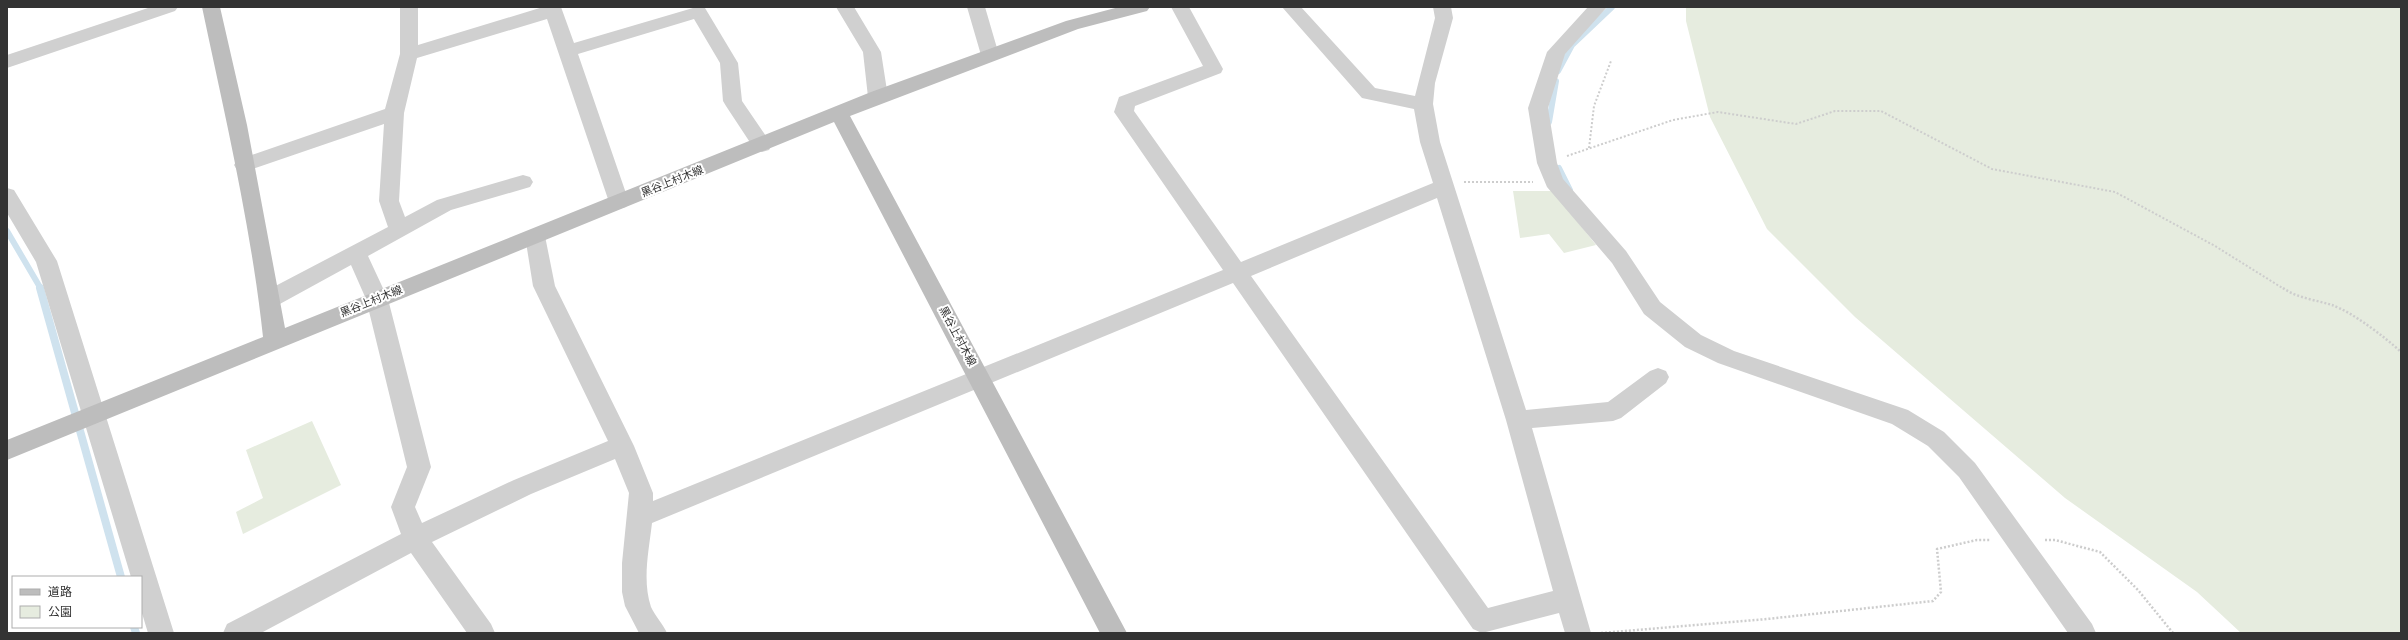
<svg xmlns="http://www.w3.org/2000/svg" width="2408" height="640" viewBox="0 0 2408 640" font-family="Arial,'Noto Sans JP',sans-serif">
<rect width="100%" height="100%" fill="#fff"/>
<!-- green -->
<path fill="#e6ecdf" d="M 1686,7 L 2401,7 L 2401,633 L 2241,633 L 2197,592 L 2065,498 L 1855,317 L 1767,229 L 1710,117 L 1686,21 Z
M 1513,191 L 1553,191 L 1596,245 L 1564,253 L 1549,234 L 1520,238 Z
M 312,421 L 341,485 L 243,534 L 236,512 L 263,498 L 246,450 Z"/>
<g fill="none" stroke-linecap="round" stroke-linejoin="round">
<!-- stream-far1 -->
<path stroke="#cfe2ee" stroke-width="6" d="M 1558,71 L 1572,45 L 1612,7
M 1549,122 L 1556,81
M 1559,168 L 1570,190
M 7,231 L 41,289"/>
<!-- stream -->
<path stroke="#cfe2ee" stroke-width="8" d="M 40,288 L 121,577
M 134,627 L 136,633"/>
<!-- path-far1 -->
<path stroke="#cdcdcd" stroke-width="2" stroke-dasharray="2 2" stroke-linecap="butt" d="M 1589,148 L 1594,106 L 1611,61
M 1567,156 L 1673,120 L 1718,112 L 1796,124 L 1835,111 L 1881,111 L 1992,169 L 2115,192 L 2215,246 L 2284,289
M 1464,182 L 1533,182"/>
<!-- path -->
<path stroke="#cdcdcd" stroke-width="2.5" stroke-dasharray="2 2" stroke-linecap="butt" d="M 2283,288 C 2297,298 2316,300 2332,305 C 2352,312 2385,337 2401,352
M 2045,540 L 2055,540 L 2100,552 L 2138,590 L 2173,633
M 1601,633 L 1767,619 L 1933,601 L 1941,592 L 1937,549 L 1977,540 L 1990,540"/>
<!-- street -->
<path fill="#d0d0d0" fill-rule="evenodd" d="M 151,7 L 178,7 L 175,11 L 7,68 L 7,55 Z
M 400,7 L 418,7 L 418,45 L 543,7 L 561,7 L 574,43 L 693,8 L 705,8 L 738,63 L 742,101 L 772,145 L 769,150 L 762,152 L 755,150 L 726,106 L 723,101 L 720,63 L 694,19 L 578,54 L 629,202 L 626,207 L 619,209 L 612,207 L 609,202 L 547,19 L 417,58 L 404,113 L 399,201 L 405,217 L 437,200 L 523,175 L 530,177 L 533,182 L 530,187 L 451,210 L 368,256 L 388,299 L 431,467 L 415,507 L 422,523 L 514,480 L 608,441 L 533,286 L 525,236 L 528,231 L 535,228 L 542,231 L 545,236 L 555,286 L 634,446 L 653,493 L 653,501 L 1223,270 L 1114,112 L 1119,97 L 1203,66 L 1171,7 L 1189,7 L 1223,69 L 1221,73 L 1135,106 L 1134,111 L 1241,262 L 1433,183 L 1420,142 L 1414,109 L 1362,98 L 1282,7 L 1301,7 L 1375,88 L 1415,96 L 1435,18 L 1433,7 L 1451,7 L 1453,18 L 1435,83 L 1433,104 L 1440,142 L 1526,410 L 1608,402 L 1650,371 L 1658,368 L 1666,371 L 1669,377 L 1666,383 L 1621,418 L 1613,421 L 1532,428 L 1591,633 L 1565,633 L 1559,613 L 1482,633 L 1473,629 L 1233,283 L 652,523 C 649,550 642,580 651,607 C 655,616 663,624 667,633 L 639,633 L 625,606 L 622,592 L 622,563 L 629,493 L 615,459 L 531,494 L 432,542 L 491,624 L 495,633 L 467,633 L 411,553 L 261,633 L 223,633 L 227,624 L 401,534 L 391,507 L 407,467 L 366,299 L 351,265 L 278,305 L 270,307 L 262,305 L 259,299 L 262,293 L 388,227 L 379,201 L 384,124 L 244,172 L 237,170 L 234,165 L 237,160 L 385,109 L 400,54 ZM 1437,198 L 1506,420 L 1553,591 L 1488,608 L 1251,276 Z
M 836,7 L 854,7 L 881,52 L 888,97 L 885,102 L 878,103 L 871,102 L 868,97 L 863,52 Z
M 967,7 L 985,7 L 999,55 L 997,59 L 990,61 L 983,59 L 981,55 Z
M 1588,7 L 1607,7 L 1565,54 L 1548,108 L 1557,163 L 1563,179 L 1626,251 L 1660,302 L 1701,335 L 1734,351 L 1908,410 L 1944,432 L 1975,463 L 2092,624 L 2096,633 L 2068,633 L 1959,477 L 1928,446 L 1892,424 L 1718,363 L 1685,347 L 1644,314 L 1612,263 L 1547,187 L 1537,163 L 1528,108 L 1547,52 Z
M 7,188 L 14,190 L 57,261 L 174,633 L 148,633 L 141,610 L 141,577 L 131,577 L 36,262 L 7,213 Z"/>
<!-- secondary -->
<path fill="#bdbdbd" fill-rule="evenodd" d="M 202,7 L 220,7 L 247,125 L 285,328 L 871,92 L 1066,21 L 1119,7 L 1150,7 L 1147,11 L 1078,29 L 850,116 L 1127,633 L 1100,633 L 834,122 L 7,460 L 7,440 L 263,337 C 251,226 225,116 202,7 Z"/>
</g>
<g text-anchor="middle" stroke-width="4" stroke-linejoin="round" paint-order="stroke">
<!-- street labels -->
<g font-size="11" fill="#333" stroke="#fff">
<text transform="translate(672 181) rotate(-22)" y="4">黒谷上村木線</text>
<text transform="translate(371 301) rotate(-22)" y="4">黒谷上村木線</text>
<text transform="translate(958 336) rotate(62)" y="4">黒谷上村木線</text>
</g>
</g>
<!-- border -->
<rect width="2408" height="640" fill="none" stroke="#333333" stroke-width="16"/>
<!-- legend -->
<rect x="12" y="576" width="130" height="52" fill="#ffffff" stroke="#adadad"/>
<rect x="20" y="589" width="20" height="6" fill="#bdbdbd" stroke="#adadad"/>
<text x="48" y="596" font-size="12" fill="#333333">道路</text>
<rect x="20" y="606" width="20" height="12" fill="#e6ecdf" stroke="#adadad"/>
<text x="48" y="616" font-size="12" fill="#333333">公園</text>
</svg>
